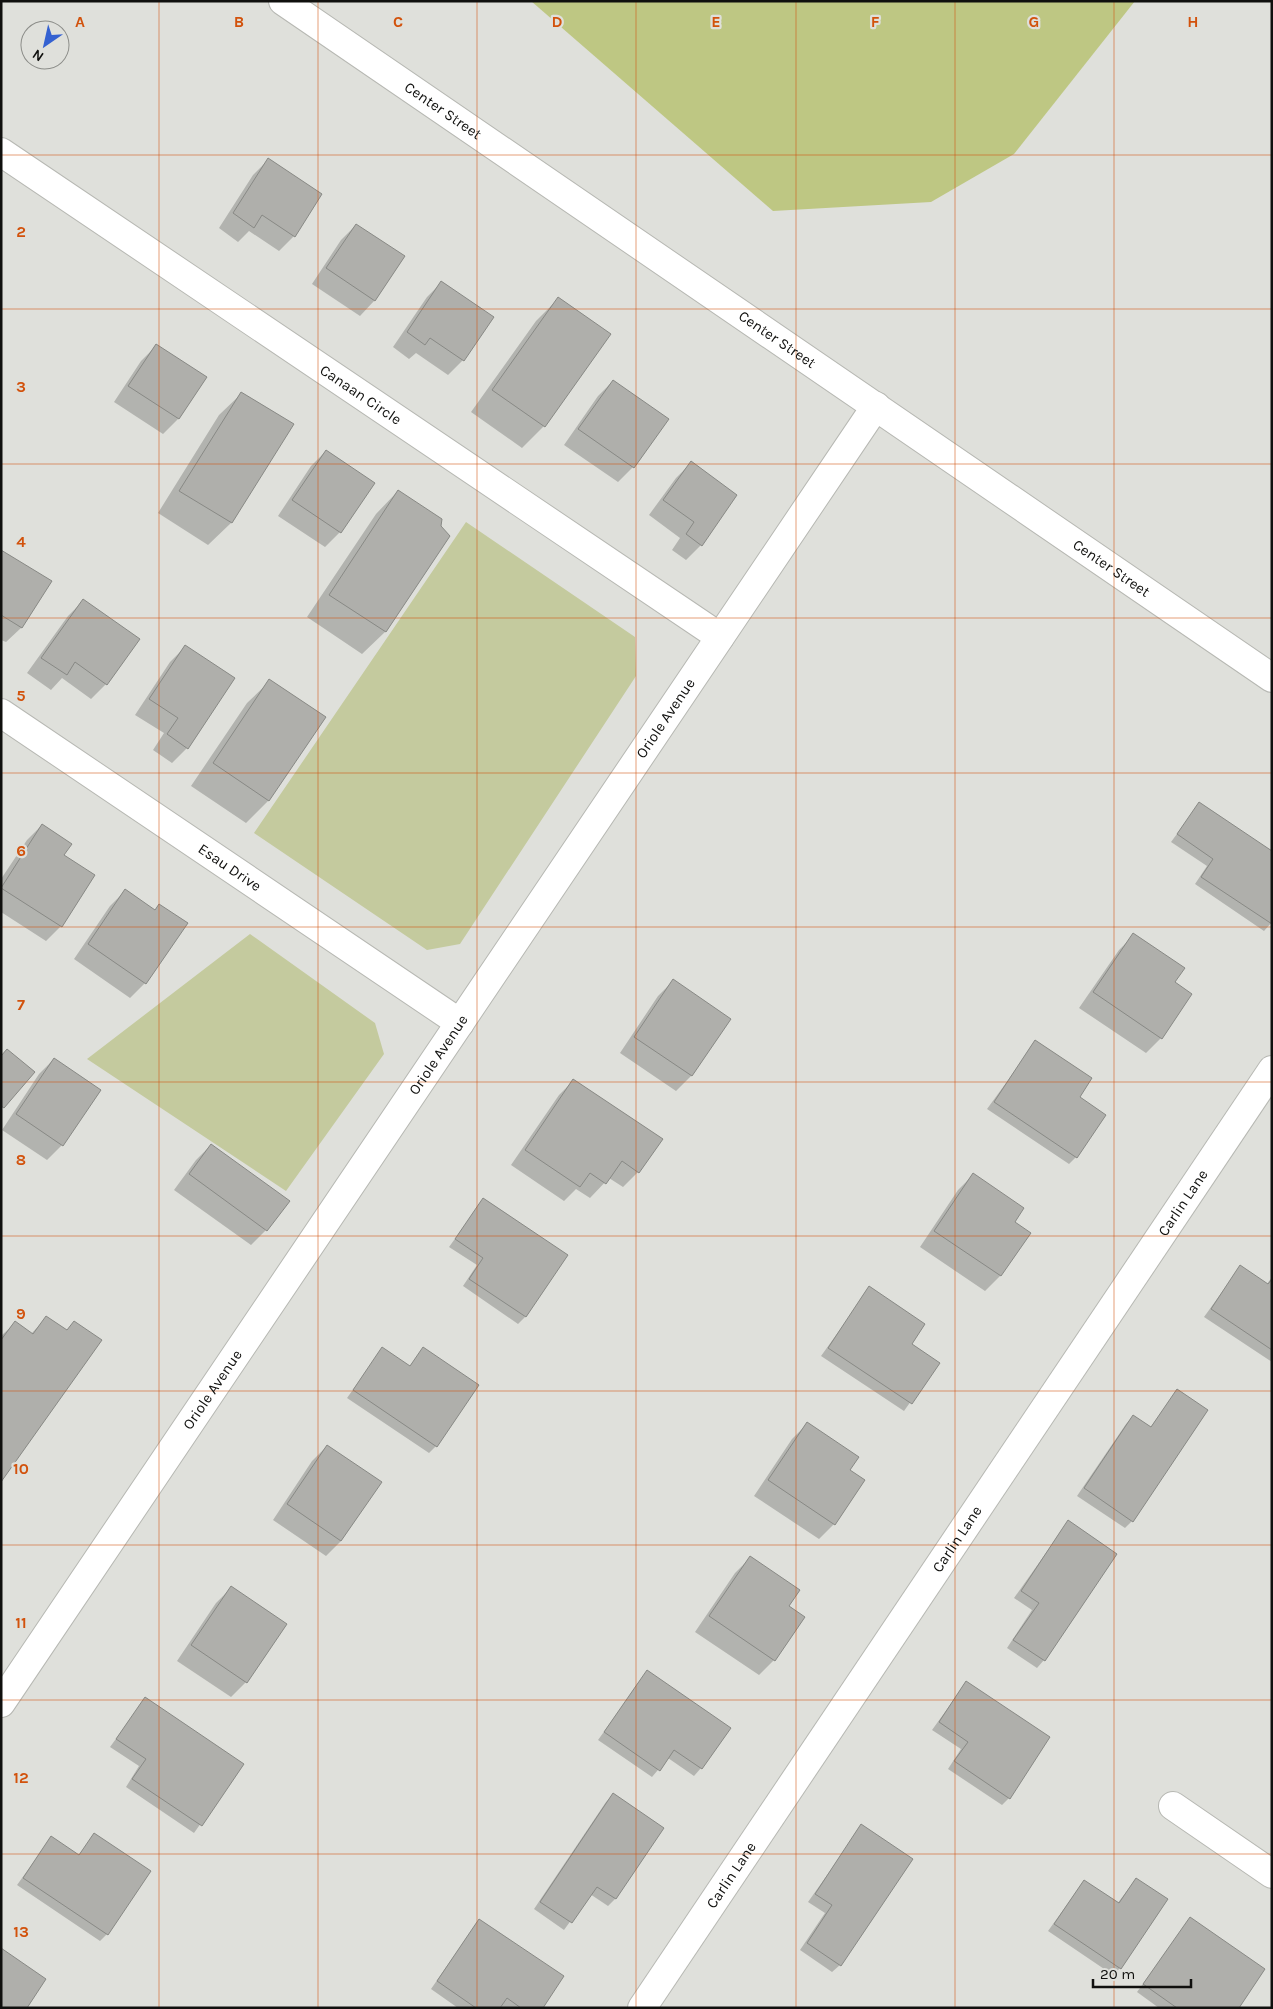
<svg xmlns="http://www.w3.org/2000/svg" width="1273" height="2009" viewBox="0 0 1273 2009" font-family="Karla,sans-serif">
<rect width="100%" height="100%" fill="#dfe0db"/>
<!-- green -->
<path fill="#c4ca9e" d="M 466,522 L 635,637 L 636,676 L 460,944 L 427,950 L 254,833 Z
M 250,934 L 375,1023 L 384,1054 L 286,1191 L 87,1059 Z"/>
<!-- water -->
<path fill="#bec783" d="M 531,1 L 1135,1 L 1014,154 L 931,202 L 773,211 Z"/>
<!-- shadow -->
<path fill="#0003" d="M 268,160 L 294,236 L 279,251 L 249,231 L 238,242 L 219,228 L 253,175 Z
M 356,225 L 374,301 L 360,316 L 312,284 L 341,240 Z
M 442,282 L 492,317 L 463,360 L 448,375 L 416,353 L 409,359 L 393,347 L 427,297 Z
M 558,299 L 544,426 L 522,448 L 471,412 L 536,321 Z
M 156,346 L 205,378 L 178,419 L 163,434 L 114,402 L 141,361 Z
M 613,381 L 633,467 L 618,482 L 564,445 L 598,396 Z
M 242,393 L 292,425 L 231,523 L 208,545 L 158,513 L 219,415 Z
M 326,451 L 340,532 L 325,547 L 278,516 L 311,466 Z
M 691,463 L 701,545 L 686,560 L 672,550 L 680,538 L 649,515 L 676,478 Z
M 398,491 L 448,536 L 385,632 L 362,654 L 307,617 L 376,514 Z
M 1,551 L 50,582 L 21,628 L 6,642 L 1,640 Z
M 83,601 L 106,684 L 91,699 L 62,678 L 51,690 L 27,673 L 68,616 Z
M 185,647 L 187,748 L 172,763 L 153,750 L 164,733 L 135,715 L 170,662 Z
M 270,681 L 324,718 L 268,801 L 246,823 L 191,786 L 247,703 Z
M 1199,804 L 1272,922 L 1264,931 L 1195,884 L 1207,866 L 1171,842 Z
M 42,825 L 62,855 L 94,876 L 61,926 L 46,941 L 1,912 L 1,879 L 27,840 Z
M 125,891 L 154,911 L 160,905 L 145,983 L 130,998 L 74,959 L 110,906 Z
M 1134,935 L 1173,982 L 1161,1038 L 1146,1053 L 1079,1008 L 1119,950 Z
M 673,981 L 729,1019 L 691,1076 L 676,1091 L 620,1053 L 658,996 Z
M 1036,1042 L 1076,1157 L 1069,1164 L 987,1109 Z
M 54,1059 L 99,1090 L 62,1145 L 47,1160 L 2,1130 L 39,1074 Z
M 574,1080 L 638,1172 L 623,1187 L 609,1178 L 590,1198 L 576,1189 L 564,1201 L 511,1165 L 559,1095 Z
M 211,1145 L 266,1230 L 251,1245 L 174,1190 L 196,1160 Z
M 973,1175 L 1013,1222 L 1029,1233 L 1000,1276 L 985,1291 L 920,1247 L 958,1190 Z
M 483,1200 L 525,1317 L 518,1324 L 463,1286 L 477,1265 L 449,1247 Z
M 1240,1267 L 1267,1284 L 1272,1277 L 1272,1362 L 1204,1317 Z
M 870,1288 L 910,1344 L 938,1363 L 904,1411 L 821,1356 Z
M 47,1317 L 66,1331 L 74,1322 L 1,1480 L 1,1336 L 15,1323 L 31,1334 Z
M 382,1349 L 409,1367 L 423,1349 L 436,1446 L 429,1453 L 347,1398 Z
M 1177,1391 L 1132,1521 L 1125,1528 L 1077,1496 L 1126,1424 L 1133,1417 L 1150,1428 Z
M 807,1424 L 848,1470 L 863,1480 L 834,1524 L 819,1539 L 754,1496 L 792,1439 Z
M 327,1446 L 380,1482 L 341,1541 L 326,1556 L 273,1520 L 312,1461 Z
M 1068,1522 L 1116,1554 L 1044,1660 L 1037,1668 L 1007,1648 L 1032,1610 L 1014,1598 Z
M 750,1558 L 787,1606 L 774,1660 L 759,1675 L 695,1632 L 735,1573 Z
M 231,1588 L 285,1625 L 246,1682 L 231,1697 L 177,1661 L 216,1603 Z
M 647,1672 L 701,1768 L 694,1776 L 668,1758 L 652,1777 L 598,1740 Z
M 966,1683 L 1009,1798 L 1002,1805 L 948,1769 L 961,1749 L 932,1730 Z
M 145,1699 L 242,1765 L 194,1833 L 126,1787 L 139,1766 L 110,1747 Z
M 613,1795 L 663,1828 L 615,1899 L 608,1906 L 590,1894 L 564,1930 L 534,1909 L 606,1802 Z
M 862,1826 L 840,1965 L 832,1972 L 800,1950 L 825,1913 L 808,1902 Z
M 94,1835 L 107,1934 L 100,1941 L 17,1885 L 51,1838 L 78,1856 Z
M 1136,1879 L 1120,1968 L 1113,1975 L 1048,1931 L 1084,1881 L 1117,1904 Z
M 1190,1919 L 1237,2008 L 1159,2008 L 1137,1992 Z
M 479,1920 L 541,2008 L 504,2008 L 500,2006 L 499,2008 L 458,2008 L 431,1989 Z"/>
<!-- building -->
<path fill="#afafab" stroke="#888985" d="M 268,158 L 322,194 L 295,237 L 262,215 L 254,228 L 233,213 Z
M 356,224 L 405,256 L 375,301 L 326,268 Z
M 441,281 L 494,317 L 464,361 L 430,338 L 425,345 L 407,332 Z
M 558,297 L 611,334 L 545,427 L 492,390 Z
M 156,344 L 207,377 L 179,419 L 128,386 Z
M 613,380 L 669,419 L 634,468 L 578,429 Z
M 241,392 L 294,424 L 232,523 L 179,491 Z
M 326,450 L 375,483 L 341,533 L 292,500 Z
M 691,461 L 737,495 L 702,546 L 686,534 L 694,522 L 663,500 Z
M 398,490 L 442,519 L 441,526 L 450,536 L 386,632 L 329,595 Z
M 1,550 L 52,581 L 22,628 L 1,615 Z
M 83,599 L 140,639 L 107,685 L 75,662 L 67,675 L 41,658 Z
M 185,645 L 235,678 L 188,749 L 167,734 L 178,718 L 149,699 Z
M 269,679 L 326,717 L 269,801 L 213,763 Z
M 1199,802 L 1272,851 L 1272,924 L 1201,877 L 1213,859 L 1177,834 Z
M 42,824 L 72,844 L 64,855 L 95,875 L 62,927 L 1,888 Z
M 125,889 L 155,910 L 159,904 L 188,923 L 146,984 L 88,944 Z
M 1133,933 L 1185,968 L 1175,982 L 1192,994 L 1162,1039 L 1093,992 Z
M 673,979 L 731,1019 L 692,1076 L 634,1037 Z
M 1035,1040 L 1092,1078 L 1080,1097 L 1106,1115 L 1077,1158 L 994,1102 Z
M 7,1049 L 35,1072 L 4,1108 L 1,1106 L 1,1056 Z
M 54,1058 L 101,1090 L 63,1146 L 16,1114 Z
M 573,1079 L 663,1139 L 639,1173 L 622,1161 L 606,1184 L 590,1173 L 580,1187 L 525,1150 Z
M 211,1144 L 290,1201 L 267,1231 L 189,1174 Z
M 973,1173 L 1024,1208 L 1015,1222 L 1031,1233 L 1001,1276 L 934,1231 Z
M 483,1198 L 568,1255 L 526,1317 L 469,1279 L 483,1258 L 455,1239 Z
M 1240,1265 L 1268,1284 L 1272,1279 L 1272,1350 L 1211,1309 Z
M 869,1286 L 925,1324 L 912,1344 L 940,1363 L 912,1404 L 828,1348 Z
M 46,1316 L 67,1330 L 74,1321 L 102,1340 L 1,1482 L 1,1340 L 15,1321 L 33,1334 Z
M 382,1347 L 410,1366 L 423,1347 L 479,1385 L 437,1447 L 353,1390 Z
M 1177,1389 L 1208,1410 L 1133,1522 L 1084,1488 L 1133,1415 L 1151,1427 Z
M 807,1422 L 859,1457 L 850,1470 L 865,1480 L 835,1525 L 768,1480 Z
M 327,1445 L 382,1482 L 341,1541 L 287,1504 Z
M 1068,1520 L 1117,1554 L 1045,1661 L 1013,1640 L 1039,1603 L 1021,1591 Z
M 750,1556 L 800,1590 L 789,1606 L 805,1617 L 775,1661 L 709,1616 Z
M 231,1586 L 287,1624 L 247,1683 L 191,1645 Z
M 647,1670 L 731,1728 L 702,1769 L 674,1750 L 660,1771 L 604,1732 Z
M 966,1681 L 1050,1737 L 1010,1799 L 954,1761 L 968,1742 L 939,1722 Z
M 145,1697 L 244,1764 L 202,1826 L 132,1779 L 146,1759 L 116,1739 Z
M 613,1793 L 664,1828 L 616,1899 L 597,1887 L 572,1923 L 540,1902 Z
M 861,1824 L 913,1859 L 841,1966 L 807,1943 L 832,1905 L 815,1894 Z
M 94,1833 L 151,1871 L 108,1935 L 23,1878 L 51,1836 L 79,1855 Z
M 1136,1878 L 1168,1899 L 1121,1969 L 1054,1924 L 1084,1880 L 1119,1903 Z
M 1190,1917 L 1265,1969 L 1239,2008 L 1177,2008 L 1143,1984 Z
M 479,1919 L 564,1976 L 543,2008 L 521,2008 L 507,1998 L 500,2008 L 476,2008 L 437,1981 Z
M 1,1948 L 46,1979 L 27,2008 L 1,2008 Z"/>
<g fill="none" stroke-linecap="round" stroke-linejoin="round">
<defs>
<g id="street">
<path id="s1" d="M 1,152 L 720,637"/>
<path id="s2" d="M 1,713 L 460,1023"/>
<path id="s3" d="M 1,1703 L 876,406"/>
<path d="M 1173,1806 L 1272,1874"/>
<path id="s4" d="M 642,2008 L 1272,1070"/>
</g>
<g id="secondary">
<path id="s5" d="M 283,1 L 1272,678"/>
</g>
</defs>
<!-- street casing -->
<use href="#street" stroke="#b7b8b3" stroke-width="30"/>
<!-- secondary casing -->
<use href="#secondary" stroke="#b7b8b3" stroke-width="30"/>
<!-- street -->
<use href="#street" stroke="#fff" stroke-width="28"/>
<!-- secondary -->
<use href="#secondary" stroke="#fff" stroke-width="28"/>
</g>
<!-- grid -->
<path fill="none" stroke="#d2520c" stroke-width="1" stroke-opacity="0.55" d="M 159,1 L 159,2008M 318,1 L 318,2008M 477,1 L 477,2008M 636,1 L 636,2008M 796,1 L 796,2008M 955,1 L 955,2008M 1114,1 L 1114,2008M 1,155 L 1272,155M 1,309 L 1272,309M 1,464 L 1272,464M 1,618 L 1272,618M 1,773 L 1272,773M 1,927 L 1272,927M 1,1082 L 1272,1082M 1,1236 L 1272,1236M 1,1391 L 1272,1391M 1,1545 L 1272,1545M 1,1700 L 1272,1700M 1,1854 L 1272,1854"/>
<g text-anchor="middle" stroke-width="4.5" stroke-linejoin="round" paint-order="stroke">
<!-- street labels -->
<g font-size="15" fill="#10100e" stroke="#dfe0db">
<text dy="5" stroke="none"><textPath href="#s5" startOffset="194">Center Street</textPath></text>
<text dy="5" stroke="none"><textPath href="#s5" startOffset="599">Center Street</textPath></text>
<text dy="5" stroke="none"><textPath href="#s1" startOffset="434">Canaan Circle</textPath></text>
<text dy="5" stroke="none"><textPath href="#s5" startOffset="1004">Center Street</textPath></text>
<text dy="5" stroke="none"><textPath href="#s3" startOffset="1188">Oriole Avenue</textPath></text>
<text dy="5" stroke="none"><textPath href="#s2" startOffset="276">Esau Drive</textPath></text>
<text dy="5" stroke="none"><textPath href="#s3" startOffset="782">Oriole Avenue</textPath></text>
<text dy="5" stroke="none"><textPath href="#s4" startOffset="970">Carlin Lane</textPath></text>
<text dy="5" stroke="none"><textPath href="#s3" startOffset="378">Oriole Avenue</textPath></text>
<text dy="5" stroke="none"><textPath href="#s4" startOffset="565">Carlin Lane</textPath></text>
<text dy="5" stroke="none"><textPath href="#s4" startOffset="160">Carlin Lane</textPath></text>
</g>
</g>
<g font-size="16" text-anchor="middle" font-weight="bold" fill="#d2520c" stroke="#dfe0db" stroke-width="4.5" stroke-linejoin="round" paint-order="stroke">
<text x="80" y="27">A</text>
<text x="239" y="27">B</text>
<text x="398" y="27">C</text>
<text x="557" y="27">D</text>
<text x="716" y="27">E</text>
<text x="875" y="27">F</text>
<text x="1034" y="27">G</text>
<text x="1193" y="27">H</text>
<text x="21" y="237">2</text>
<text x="21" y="392">3</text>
<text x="21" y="547">4</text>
<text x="21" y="701">5</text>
<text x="21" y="856">6</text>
<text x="21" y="1010">7</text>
<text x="21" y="1165">8</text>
<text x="21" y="1319">9</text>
<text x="21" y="1474">10</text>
<text x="21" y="1628">11</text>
<text x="21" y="1783">12</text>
<text x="21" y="1937">13</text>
</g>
<!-- border -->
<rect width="1273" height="2009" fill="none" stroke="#10100e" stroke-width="5"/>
<!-- north arrow -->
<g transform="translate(45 45) rotate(214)"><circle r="24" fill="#dfe0db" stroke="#8c8d89"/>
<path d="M0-4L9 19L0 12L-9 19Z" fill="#3461d1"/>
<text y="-8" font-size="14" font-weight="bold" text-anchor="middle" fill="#10100e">N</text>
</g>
<!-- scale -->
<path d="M1093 1979v8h98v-8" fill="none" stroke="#10100e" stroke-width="2.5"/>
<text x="1100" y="1979" font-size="15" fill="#10100e" stroke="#dfe0db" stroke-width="4" paint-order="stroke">20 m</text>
</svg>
